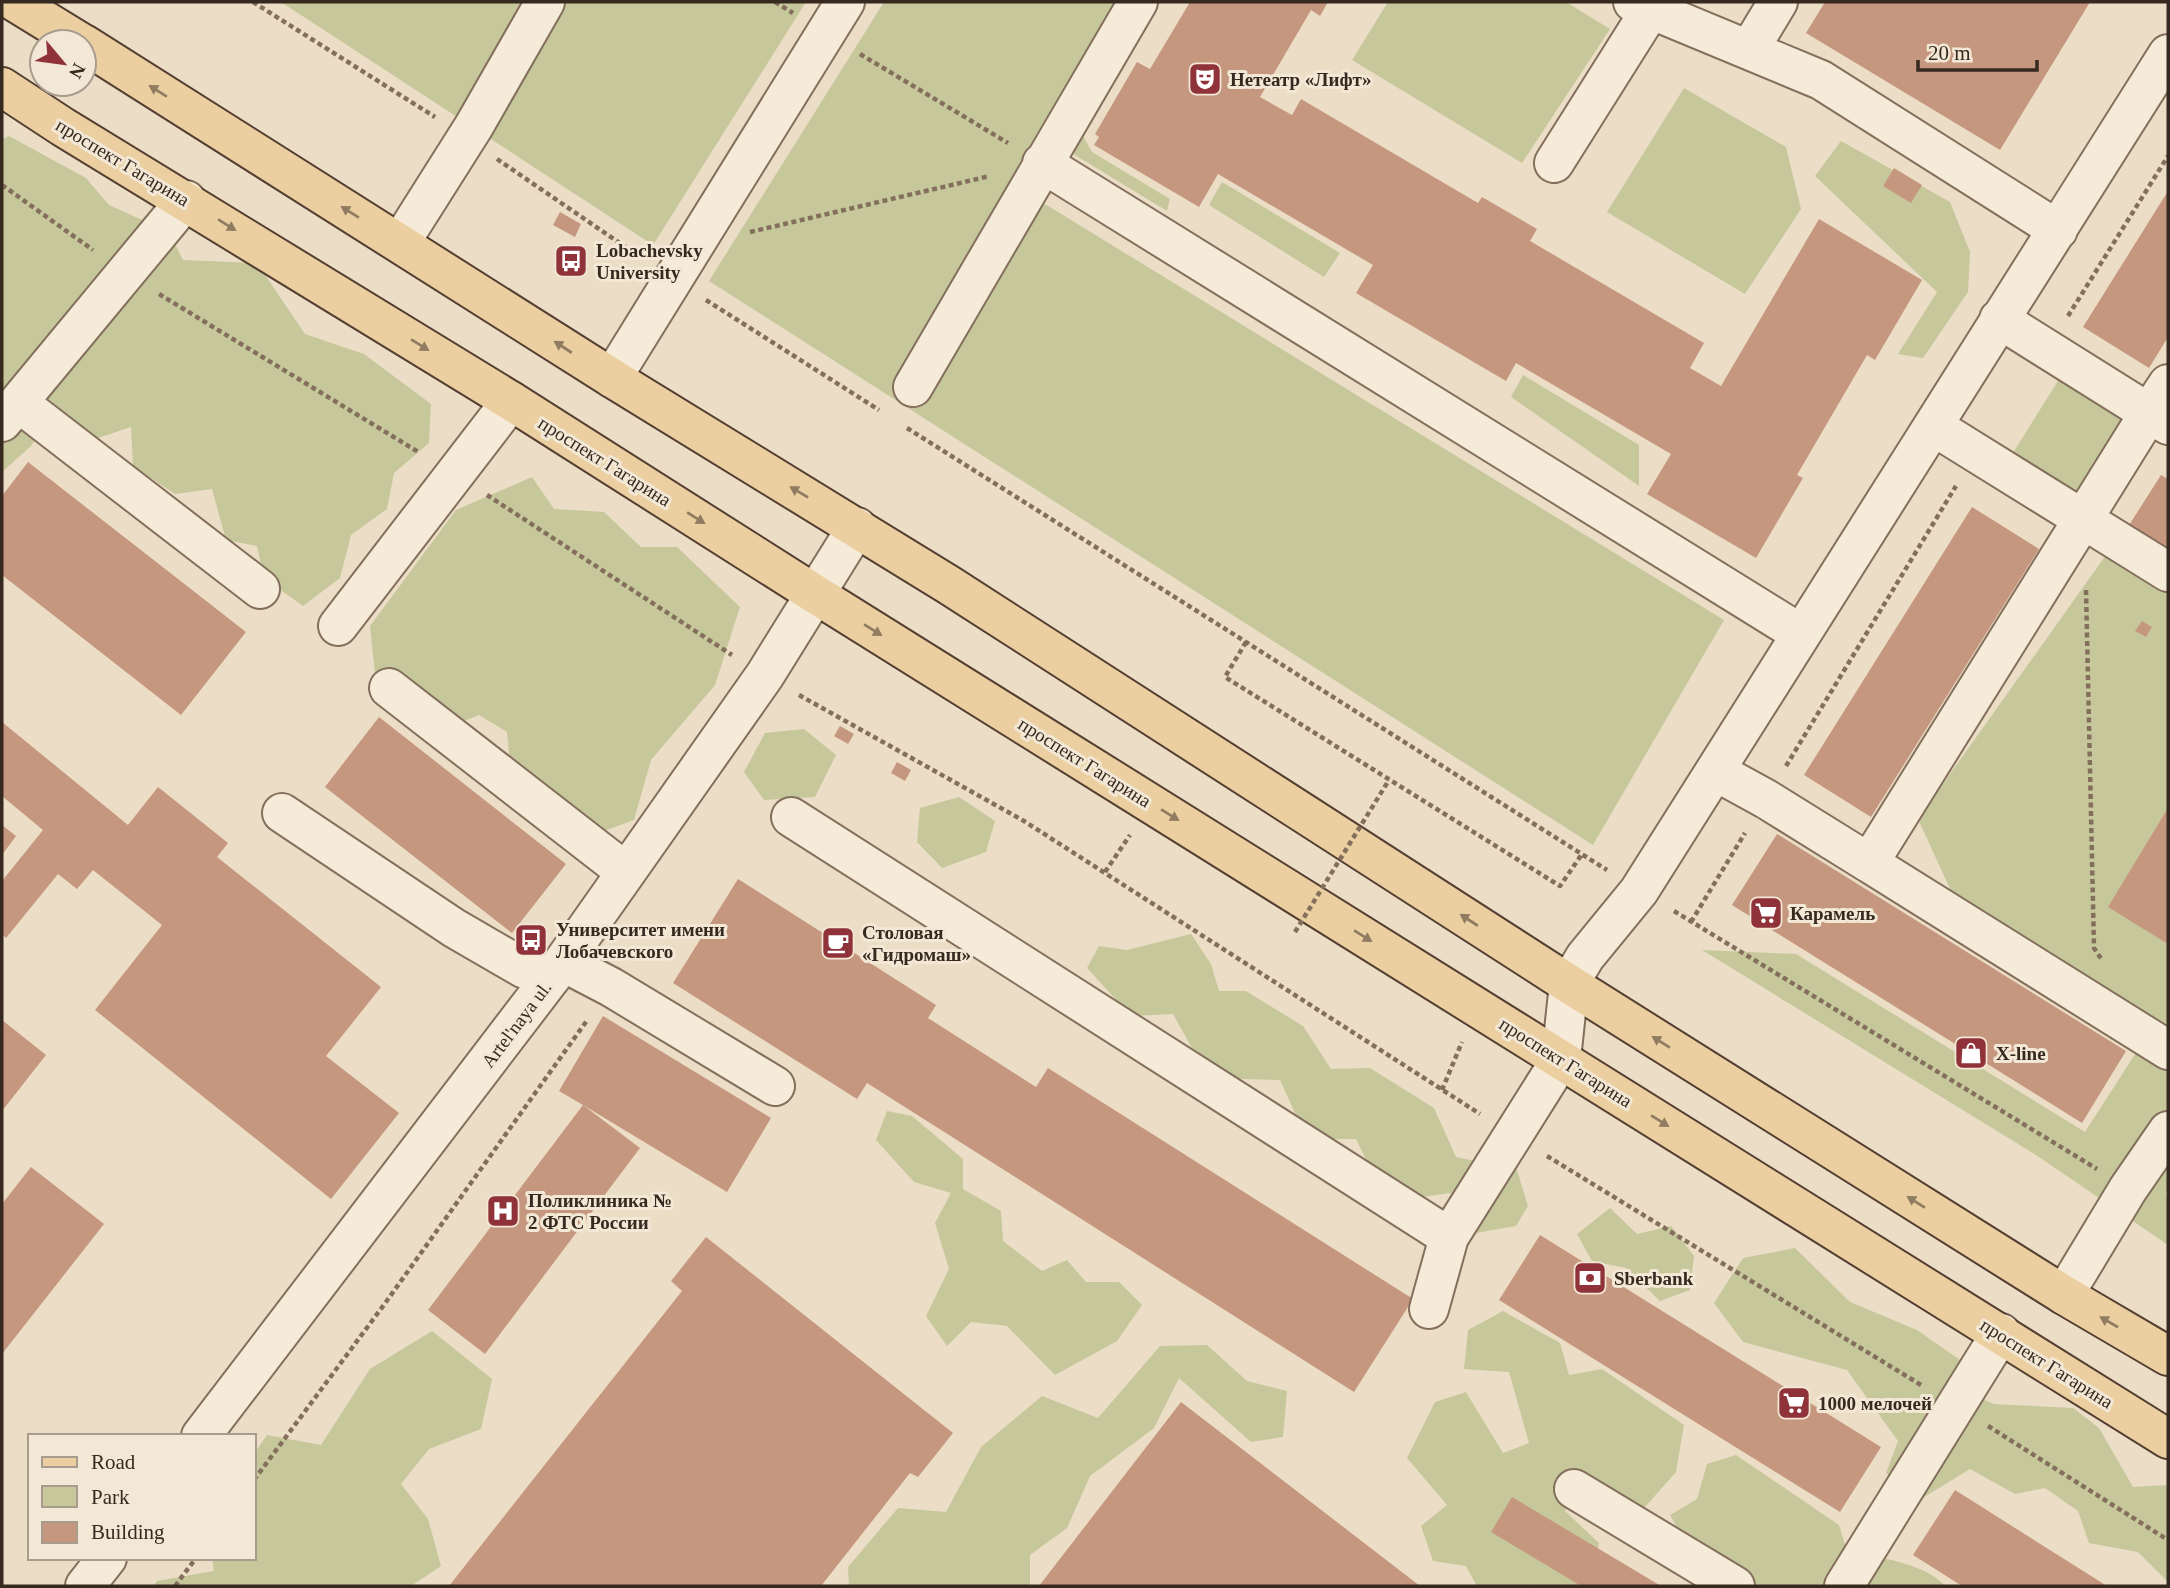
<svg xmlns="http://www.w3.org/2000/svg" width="2170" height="1588" viewBox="0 0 2170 1588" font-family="Georgia,serif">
<rect width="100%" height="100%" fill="#ebddc6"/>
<!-- green -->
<path fill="#c6c89b" d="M 281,2 L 806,2 L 653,245 Z
M 884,2 L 1116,2 L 1009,182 L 1724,620 L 1593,845 L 709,281 Z
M 1388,2 L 1566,2 L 1610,29 L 1522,163 L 1352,60 Z
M 1684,88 L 1786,147 L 1801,209 L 1745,294 L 1607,212 Z
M 1078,127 L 1092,152 L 1170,199 L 1167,211 L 1065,149 Z
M 9,136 L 86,178 L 109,205 L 169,232 L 183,260 L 257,263 L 305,334 L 364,354 L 431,404 L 429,443 L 394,473 L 387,509 L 351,535 L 340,578 L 303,606 L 264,578 L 257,546 L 226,540 L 212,489 L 175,494 L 133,466 L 131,427 L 89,441 L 54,413 L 31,446 L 2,472 L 2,139 Z
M 1841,141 L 1950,202 L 1970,252 L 1968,292 L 1923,358 L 1898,354 L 1937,292 L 1815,176 Z
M 1222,182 L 1340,253 L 1324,277 L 1209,205 Z
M 2069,363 L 2149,413 L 2084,519 L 2003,469 Z
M 1523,375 L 1639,445 L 1639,486 L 1511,397 Z
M 532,477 L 554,509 L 604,512 L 641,547 L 677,547 L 740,607 L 715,685 L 651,760 L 634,820 L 571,843 L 512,787 L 507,732 L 479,715 L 437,732 L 377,693 L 370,626 L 456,510 Z
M 2106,555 L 2168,593 L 2168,1190 L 2165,1194 L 2168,1196 L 2168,1245 L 2036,1155 L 1702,950 L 1796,954 L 2085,1132 L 2139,1048 L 1951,891 L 1918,819 Z
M 804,729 L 836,755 L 815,797 L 764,800 L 744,772 L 765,733 Z
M 959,797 L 995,821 L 986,852 L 942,868 L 917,842 L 920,808 Z
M 1191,934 L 1211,964 L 1219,991 L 1246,991 L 1303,1026 L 1331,1069 L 1370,1068 L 1434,1108 L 1456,1157 L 1517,1170 L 1528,1206 L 1516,1226 L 1476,1233 L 1450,1193 L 1415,1198 L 1371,1170 L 1356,1139 L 1327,1139 L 1299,1122 L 1280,1080 L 1239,1079 L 1192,1048 L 1173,1014 L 1131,1016 L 1087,968 L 1099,946 L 1127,950 Z
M 887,1111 L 912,1116 L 963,1159 L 963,1189 L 1001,1211 L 1003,1241 L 1042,1271 L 1067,1260 L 1086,1282 L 1119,1282 L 1142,1305 L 1117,1341 L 1055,1375 L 1007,1326 L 971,1322 L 947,1346 L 926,1316 L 949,1269 L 935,1223 L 951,1193 L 914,1182 L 876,1140 Z
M 1610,1208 L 1637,1234 L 1671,1226 L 1694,1256 L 1690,1290 L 1660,1301 L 1626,1268 L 1592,1261 L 1577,1234 Z
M 1795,1248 L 1850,1302 L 1917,1330 L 1960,1360 L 1958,1388 L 1994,1404 L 2073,1408 L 2099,1428 L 2133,1487 L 2168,1485 L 2168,1582 L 2138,1552 L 2089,1543 L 2078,1511 L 2045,1488 L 2015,1494 L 1970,1469 L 1921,1499 L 1886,1473 L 1898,1441 L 1847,1370 L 1743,1342 L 1714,1303 L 1743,1258 Z
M 1503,1311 L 1560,1343 L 1569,1375 L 1602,1369 L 1684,1425 L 1676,1472 L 1637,1516 L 1584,1484 L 1565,1511 L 1599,1543 L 1593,1579 L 1577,1586 L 1534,1586 L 1529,1584 L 1528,1586 L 1477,1586 L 1466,1566 L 1433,1561 L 1421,1526 L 1447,1505 L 1407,1458 L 1435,1402 L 1466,1392 L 1503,1453 L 1529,1443 L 1509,1372 L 1464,1369 L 1468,1330 Z
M 432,1331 L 492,1379 L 481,1429 L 429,1449 L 401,1484 L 428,1519 L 441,1566 L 411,1586 L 153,1586 L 157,1581 L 214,1571 L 212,1558 L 254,1558 L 254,1454 L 267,1435 L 321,1445 L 370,1369 Z
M 1207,1345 L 1247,1381 L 1287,1391 L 1283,1437 L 1251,1442 L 1179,1378 L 1154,1428 L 1090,1476 L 1067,1528 L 1030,1555 L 1030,1586 L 849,1586 L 848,1567 L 898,1508 L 946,1512 L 981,1447 L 1042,1396 L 1098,1418 L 1160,1346 Z
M 1736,1455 L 1839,1525 L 1847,1551 C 1876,1557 1926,1563 1945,1586 L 1710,1586 L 1670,1515 L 1697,1499 L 1707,1464 Z"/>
<!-- building -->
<path fill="#c6977f" d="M 1190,2 L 1328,2 L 1320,16 L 1311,10 L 1260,97 L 1292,115 L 1301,99 L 1478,203 L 1482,197 L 1537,229 L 1530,241 L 1704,343 L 1690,368 L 1721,386 L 1819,219 L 1922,280 L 1875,360 L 1867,355 L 1797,475 L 1803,478 L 1756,558 L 1647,494 L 1671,454 L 1516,363 L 1506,381 L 1356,293 L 1373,265 L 1218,174 L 1199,207 L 1094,145 L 1099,137 L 1095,134 L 1137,62 L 1150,69 Z
M 1825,2 L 2090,2 L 2000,150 L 1806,33 Z
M 1894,168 L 1922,185 L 1911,203 L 1883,186 Z
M 2168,191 L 2168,337 L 2149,368 L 2083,327 Z
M 560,212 L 581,224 L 575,237 L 553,225 Z
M 28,462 L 246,632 L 181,715 L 2,575 L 2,496 Z
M 2161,475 L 2168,479 L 2168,561 L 2124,533 Z
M 1972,507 L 2039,549 L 1871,817 L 1804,775 Z
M 2142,621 L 2152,627 L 2146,637 L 2135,631 Z
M 379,717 L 566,864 L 512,933 L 325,787 Z
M 2,722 L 128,825 L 158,787 L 228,843 L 217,857 L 381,987 L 326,1056 L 399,1113 L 331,1199 L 95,1010 L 162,925 L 93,870 L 77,889 L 58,874 L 6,938 L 2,934 L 2,881 L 43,830 L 2,796 Z
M 840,726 L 854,734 L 848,744 L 834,736 Z
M 897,762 L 911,770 L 905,781 L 891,773 Z
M 2168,808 L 2168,944 L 2108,907 Z
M 2,825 L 16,836 L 2,855 Z
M 1777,834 L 2126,1051 L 2082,1123 L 1732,905 Z
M 738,879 L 936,1005 L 928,1018 L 1036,1087 L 1048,1068 L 1413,1299 L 1354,1392 L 867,1083 L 857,1099 L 673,983 Z
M 603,1016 L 771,1118 L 727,1192 L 583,1105 L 640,1148 L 485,1354 L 428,1310 L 583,1105 L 559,1091 Z
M 2,1020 L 46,1055 L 2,1111 Z
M 31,1167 L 104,1224 L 2,1354 L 2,1204 Z
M 1540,1235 L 1881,1447 L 1840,1512 L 1499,1300 Z
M 706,1237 L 953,1433 L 918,1477 L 910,1473 L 821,1586 L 449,1586 L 682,1291 L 671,1281 Z
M 1181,1402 L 1420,1586 L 1039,1586 Z
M 1955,1490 L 2107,1586 L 1962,1586 L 1913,1555 Z
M 1512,1497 L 1661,1586 L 1581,1586 L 1491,1532 Z"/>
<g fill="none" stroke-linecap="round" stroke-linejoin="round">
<defs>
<path id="minor" d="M 1633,2 L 1821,80 L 2058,230
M 1749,50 L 1778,2
M 1042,163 L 1801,634
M 1554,163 L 1651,9
M 400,243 L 474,126 L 545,2
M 1999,319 L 2149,413 L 2168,384
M 612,378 L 845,2
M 913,387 L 1138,2
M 19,403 L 260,589
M 2,422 L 186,200
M 2168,425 L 2149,413 L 1869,863 L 2168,1050
M 1933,426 L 2168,572
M 338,626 L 511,401
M 389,688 L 626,872
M 1715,771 L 1766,799 L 1869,863
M 282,813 L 454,928 L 523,968 L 551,978
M 791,817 L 1449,1237
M 563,962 L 611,987 L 775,1086
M 2064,1295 L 2128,1189 L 2168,1131
M 1429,1309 L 1449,1237 L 1561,1059 L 1569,984 L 1585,957 L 1639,891 L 2168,54
M 201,1436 L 563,962 L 765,675 L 857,527
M 1574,1489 L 1735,1586
M 85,1586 L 107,1558
M 1844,1586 L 2001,1333"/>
<path id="major" d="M 15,2 L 80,42
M 84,44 L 612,378 L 949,585 L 1569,984 L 2064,1295 L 2168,1356
M 2,87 L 63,127 L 511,401 L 815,594 L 2168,1439"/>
</defs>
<!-- minor casing -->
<use href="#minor" stroke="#846f5d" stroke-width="42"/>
<!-- major casing -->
<use href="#major" stroke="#533e31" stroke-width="42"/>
<!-- path -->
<path stroke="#846f5d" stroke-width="4.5" stroke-dasharray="5 3.5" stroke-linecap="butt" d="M 253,2 L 435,117
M 775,2 L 793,13
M 860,54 L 1008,143
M 497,159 L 640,257
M 2,185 L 93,250
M 750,232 L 990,176
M 159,294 L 420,453
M 706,300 L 879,410
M 2068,316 L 2168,156
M 907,428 L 1607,870
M 487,495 L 732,655
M 2086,590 L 2094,948 L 2102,960
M 1246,642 L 1225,677 L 1560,886 L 1582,854
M 799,695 L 1024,821 L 1480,1114
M 1786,766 L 1956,486
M 1105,872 L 1130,835
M 1674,911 L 2097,1169
M 1691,922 L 1745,833
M 1442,1090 L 1462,1042
M 1547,1156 L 1921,1385
M 1988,1426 L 2168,1540
M 254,1480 L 386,1302 L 588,1019
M 175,1586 L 196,1558"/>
<!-- minor -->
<use href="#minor" stroke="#f6ebd8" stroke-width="38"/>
<!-- major -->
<use href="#major" stroke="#ebcfa1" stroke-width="38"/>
<!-- path-bridge -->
<path stroke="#846f5d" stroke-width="4.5" stroke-dasharray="5 3.5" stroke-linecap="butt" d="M 1295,932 L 1389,780"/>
</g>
<!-- one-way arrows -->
<defs><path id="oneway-solid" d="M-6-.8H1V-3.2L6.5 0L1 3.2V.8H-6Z" transform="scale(1.75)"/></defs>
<g fill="#907c60">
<use href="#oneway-solid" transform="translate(158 91) rotate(-148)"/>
<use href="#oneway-solid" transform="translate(350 212) rotate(-148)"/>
<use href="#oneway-solid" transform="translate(227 225) rotate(32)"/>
<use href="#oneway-solid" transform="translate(420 345) rotate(32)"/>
<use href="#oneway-solid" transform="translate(563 347) rotate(-147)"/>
<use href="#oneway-solid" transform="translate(799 492) rotate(-149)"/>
<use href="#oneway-solid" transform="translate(696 518) rotate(32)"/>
<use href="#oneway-solid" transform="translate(873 630) rotate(32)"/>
<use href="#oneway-solid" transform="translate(1170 815) rotate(32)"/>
<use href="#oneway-solid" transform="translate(1469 920) rotate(-147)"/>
<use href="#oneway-solid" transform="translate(1363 936) rotate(32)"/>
<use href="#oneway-solid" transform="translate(1661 1042) rotate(-148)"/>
<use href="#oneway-solid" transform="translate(1660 1121) rotate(32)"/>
<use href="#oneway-solid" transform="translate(1916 1202) rotate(-148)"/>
<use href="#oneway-solid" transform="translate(2109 1322) rotate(-150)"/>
</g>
<!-- icons -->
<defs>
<symbol id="theatre-square" viewBox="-11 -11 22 22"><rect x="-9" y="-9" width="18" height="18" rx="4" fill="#8f3239" stroke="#f3e8d5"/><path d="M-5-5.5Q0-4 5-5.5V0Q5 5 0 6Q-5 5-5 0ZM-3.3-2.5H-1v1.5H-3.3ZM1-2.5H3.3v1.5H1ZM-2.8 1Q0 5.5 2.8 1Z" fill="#fff"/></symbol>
<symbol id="bus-square" viewBox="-11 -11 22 22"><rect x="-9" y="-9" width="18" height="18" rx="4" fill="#8f3239" stroke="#f3e8d5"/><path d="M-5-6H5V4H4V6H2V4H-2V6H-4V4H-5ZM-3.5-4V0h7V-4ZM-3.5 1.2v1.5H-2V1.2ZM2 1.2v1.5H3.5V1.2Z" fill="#fff"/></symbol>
<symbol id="supermarket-square" viewBox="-11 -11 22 22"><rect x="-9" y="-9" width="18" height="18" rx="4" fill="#8f3239" stroke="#f3e8d5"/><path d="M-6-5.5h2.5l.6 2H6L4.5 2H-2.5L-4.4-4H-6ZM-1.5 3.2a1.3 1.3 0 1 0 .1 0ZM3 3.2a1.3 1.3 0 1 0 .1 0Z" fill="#fff"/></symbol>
<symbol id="cafe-square" viewBox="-11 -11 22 22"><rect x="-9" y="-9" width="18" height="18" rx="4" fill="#8f3239" stroke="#f3e8d5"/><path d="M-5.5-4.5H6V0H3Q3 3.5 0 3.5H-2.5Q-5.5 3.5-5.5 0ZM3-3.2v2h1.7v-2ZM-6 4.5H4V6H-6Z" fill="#fff"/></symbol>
<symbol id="shop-square" viewBox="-11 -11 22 22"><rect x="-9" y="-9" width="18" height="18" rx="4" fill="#8f3239" stroke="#f3e8d5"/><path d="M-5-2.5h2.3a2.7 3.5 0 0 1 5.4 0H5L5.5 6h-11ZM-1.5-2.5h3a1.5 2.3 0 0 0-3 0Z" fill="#fff"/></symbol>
<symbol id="hospital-square" viewBox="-11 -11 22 22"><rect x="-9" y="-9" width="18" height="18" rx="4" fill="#8f3239" stroke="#f3e8d5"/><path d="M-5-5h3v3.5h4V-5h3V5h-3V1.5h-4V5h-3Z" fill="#fff"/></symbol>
<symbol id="bank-square" viewBox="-11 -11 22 22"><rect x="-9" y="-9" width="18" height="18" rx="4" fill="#8f3239" stroke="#f3e8d5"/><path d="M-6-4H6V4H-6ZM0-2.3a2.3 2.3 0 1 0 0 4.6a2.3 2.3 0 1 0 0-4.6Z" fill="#fff"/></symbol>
</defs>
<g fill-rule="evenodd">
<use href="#theatre-square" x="1186" y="60" width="38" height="38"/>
<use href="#bus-square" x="552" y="242" width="38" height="38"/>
<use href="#supermarket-square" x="1747" y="894" width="38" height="38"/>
<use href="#bus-square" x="512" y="921" width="38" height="38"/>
<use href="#cafe-square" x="819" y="924" width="38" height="38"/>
<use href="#shop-square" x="1952" y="1034" width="38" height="38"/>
<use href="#hospital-square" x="484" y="1192" width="38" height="38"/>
<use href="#bank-square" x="1571" y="1259" width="38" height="38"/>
<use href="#supermarket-square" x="1775" y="1384" width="38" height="38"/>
</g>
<g text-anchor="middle" stroke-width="6" stroke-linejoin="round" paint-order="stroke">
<!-- poi labels -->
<g font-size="19" font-weight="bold" fill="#362920" stroke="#f3e8d5" text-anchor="start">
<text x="1230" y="86">Нетеатр «Лифт»</text>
<text x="596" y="257">Lobachevsky<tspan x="596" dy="22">University</tspan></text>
<text x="1790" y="920">Карамель</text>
<text x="556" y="936">Университет имени<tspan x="556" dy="22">Лобачевского</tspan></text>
<text x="862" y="939">Столовая<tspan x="862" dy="22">«Гидромаш»</tspan></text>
<text x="1996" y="1060">X-line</text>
<text x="528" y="1207">Поликлиника №<tspan x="528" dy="22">2 ФТС России</tspan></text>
<text x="1614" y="1285">Sberbank</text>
<text x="1818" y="1410">1000 мелочей</text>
</g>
<!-- street labels -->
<g font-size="19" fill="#362920" stroke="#f3e8d5">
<text transform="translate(123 162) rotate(31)" y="7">проспект Гагарина</text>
<text transform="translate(605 461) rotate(32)" y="7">проспект Гагарина</text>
<text transform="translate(1085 762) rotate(32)" y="7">проспект Гагарина</text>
<text transform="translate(516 1024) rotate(-53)" y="7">Artel'naya ul.</text>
<text transform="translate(1566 1062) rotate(32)" y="7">проспект Гагарина</text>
<text transform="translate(2047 1363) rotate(32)" y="7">проспект Гагарина</text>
</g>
</g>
<!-- border -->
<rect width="2170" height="1588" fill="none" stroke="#362920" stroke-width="7"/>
<!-- legend -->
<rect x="28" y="1434" width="228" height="126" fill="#f3e8d5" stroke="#a79c8d" stroke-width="2"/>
<rect x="42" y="1457" width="35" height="10" fill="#ebcfa1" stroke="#a79c8d" stroke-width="2"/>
<text x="91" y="1469" font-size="21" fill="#362920">Road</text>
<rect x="42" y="1486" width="35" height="21" fill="#c6c89b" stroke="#a79c8d" stroke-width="2"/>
<text x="91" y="1504" font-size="21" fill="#362920">Park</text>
<rect x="42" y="1522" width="35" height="21" fill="#c6977f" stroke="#a79c8d" stroke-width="2"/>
<text x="91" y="1539" font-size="21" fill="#362920">Building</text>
<!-- north arrow -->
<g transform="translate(63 63) rotate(119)"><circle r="33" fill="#f3e8d5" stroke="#a79c8d" stroke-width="2"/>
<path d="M0-5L12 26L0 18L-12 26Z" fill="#8f3239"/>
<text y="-10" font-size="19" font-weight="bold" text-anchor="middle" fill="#362920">N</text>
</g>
<!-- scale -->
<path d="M1918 60v10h119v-10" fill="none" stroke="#362920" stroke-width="3.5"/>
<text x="1928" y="60" font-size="21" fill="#362920" stroke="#f3e8d5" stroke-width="5" paint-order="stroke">20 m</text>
</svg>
